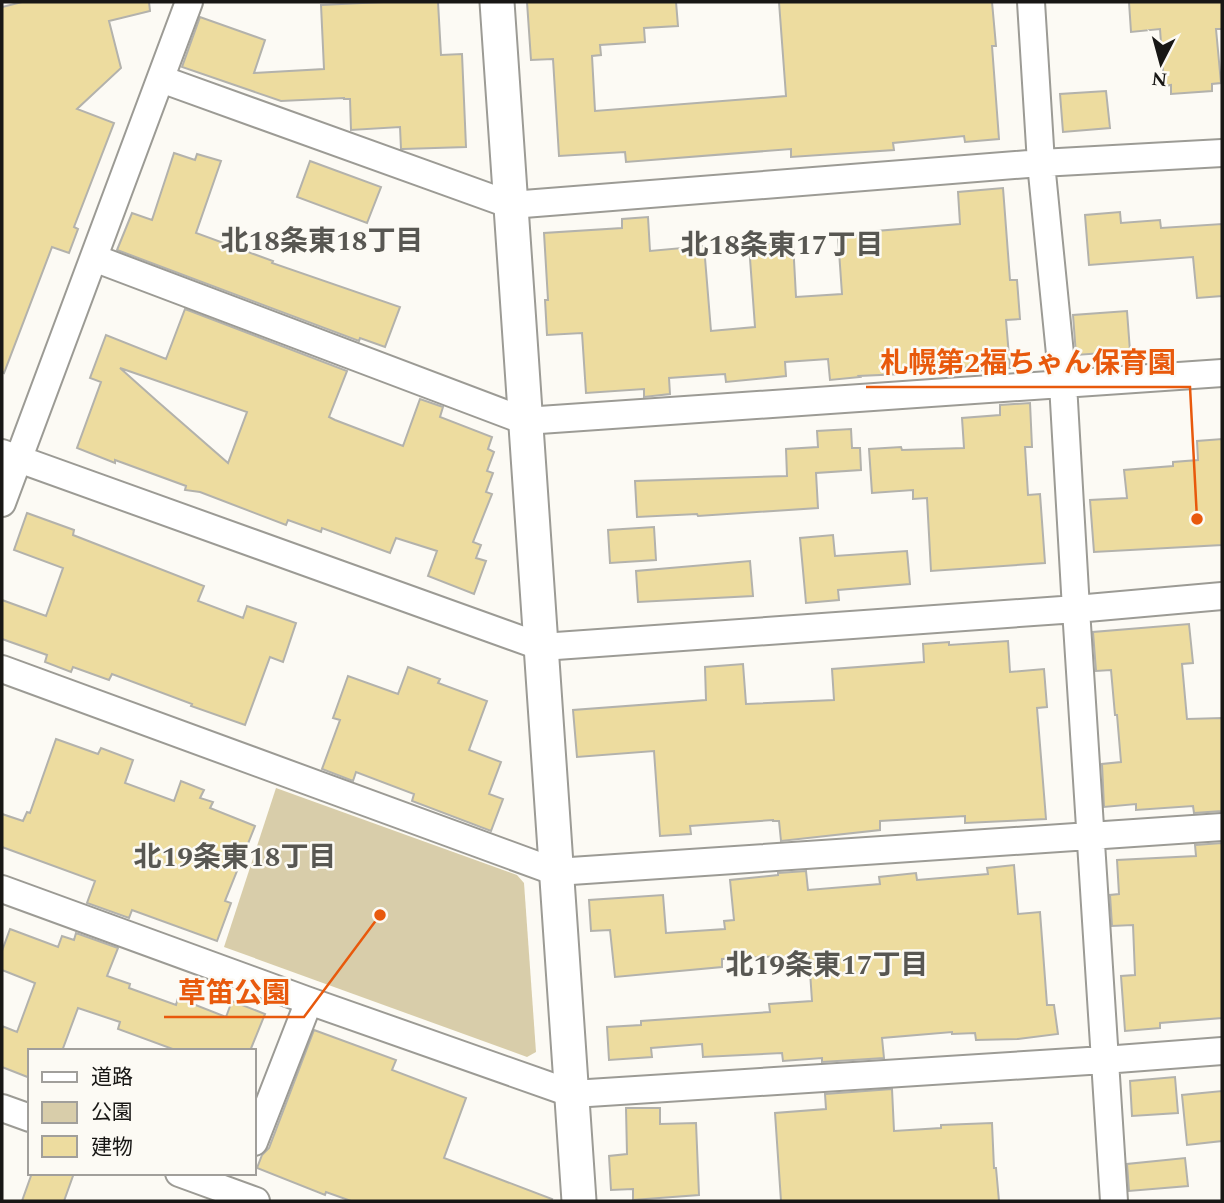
<svg xmlns="http://www.w3.org/2000/svg" width="1224" height="1203" viewBox="0 0 1224 1203" font-family="Spectral,'Noto Sans JP',serif">
<rect width="100%" height="100%" fill="#fcfaf4"/>
<!-- green -->
<path fill="#d8cdaa" d="M 276,788 L 517,875 L 524,883 L 536,1052 L 527,1057 L 224,947 Z"/>
<!-- building -->
<path fill="#eddc9f" stroke="#b3b2ac" stroke-width="2" fill-rule="evenodd" d="M 22,2 L 149,2 L 150,11 L 109,21 L 121,68 L 77,109 L 114,123 L 74,227 L 78,229 L 69,253 L 52,247 L 4,373 L 2,372 L 2,7 Z
M 383,2 L 438,2 L 441,55 L 462,54 L 466,147 L 403,149 L 401,149 L 400,127 L 351,130 L 350,99 L 344,99 L 344,98 L 281,101 L 182,67 L 200,17 L 265,40 L 254,73 L 324,69 L 321,5 Z
M 527,2 L 676,2 L 678,26 L 644,28 L 645,42 L 600,45 L 601,55 L 592,56 L 595,111 L 786,96 L 779,2 L 992,2 L 996,46 L 992,46 L 999,139 L 965,142 L 964,136 L 893,143 L 894,150 L 791,157 L 791,149 L 626,162 L 625,152 L 559,156 L 553,59 L 531,60 Z
M 1129,2 L 1222,2 L 1222,29 L 1216,29 L 1221,83 L 1212,84 L 1212,91 L 1171,94 L 1171,85 L 1164,86 L 1160,29 L 1131,32 Z
M 1106,91 L 1110,128 L 1063,132 L 1060,94 Z
M 174,153 L 195,160 L 197,154 L 221,161 L 196,233 L 273,261 L 272,263 L 400,307 L 385,347 L 360,338 L 359,341 L 117,250 L 132,213 L 152,220 Z
M 310,161 L 381,187 L 367,223 L 297,197 Z
M 1003,188 L 1010,280 L 1017,280 L 1020,319 L 1006,320 L 1010,368 L 974,371 L 973,367 L 902,371 L 902,374 L 859,376 L 860,377 L 830,380 L 828,359 L 785,362 L 786,376 L 726,382 L 725,374 L 669,378 L 670,394 L 644,397 L 644,389 L 586,393 L 582,333 L 547,335 L 545,300 L 548,300 L 544,233 L 622,228 L 622,219 L 648,217 L 650,251 L 704,246 L 711,331 L 755,327 L 749,245 L 793,242 L 796,297 L 842,294 L 838,237 L 876,234 L 876,231 L 960,224 L 958,192 Z
M 1120,212 L 1121,223 L 1160,220 L 1161,228 L 1222,224 L 1222,296 L 1197,298 L 1193,257 L 1089,265 L 1085,215 Z
M 185,309 L 347,371 L 329,417 L 335,420 L 403,446 L 420,399 L 443,407 L 440,417 L 492,437 L 488,449 L 494,452 L 487,471 L 493,473 L 486,492 L 492,494 L 473,542 L 481,545 L 476,558 L 486,561 L 474,594 L 428,576 L 437,551 L 396,538 L 390,553 L 322,528 L 321,532 L 288,520 L 286,525 L 200,492 L 185,490 L 186,486 L 115,460 L 115,463 L 77,448 L 101,382 L 90,378 L 106,335 L 166,359 ZM 120,368 L 247,412 L 228,463 L 157,401 Z
M 1127,311 L 1130,351 L 1076,355 L 1073,315 Z
M 1030,403 L 1032,447 L 1025,447 L 1028,495 L 1040,494 L 1045,563 L 931,571 L 927,498 L 913,499 L 913,490 L 872,493 L 869,449 L 901,447 L 902,450 L 964,448 L 962,418 L 1000,415 L 1000,405 Z
M 851,429 L 852,448 L 860,448 L 861,470 L 816,473 L 818,508 L 698,516 L 697,514 L 637,517 L 635,481 L 787,476 L 786,449 L 818,447 L 817,431 Z
M 1222,439 L 1222,545 L 1094,552 L 1090,500 L 1127,498 L 1124,470 L 1173,466 L 1173,462 L 1198,460 L 1197,441 Z
M 27,513 L 74,530 L 73,535 L 204,586 L 198,601 L 243,618 L 247,606 L 296,623 L 283,662 L 270,657 L 245,725 L 191,706 L 192,704 L 112,674 L 109,680 L 73,667 L 71,672 L 45,662 L 47,655 L 2,639 L 2,600 L 46,616 L 63,568 L 14,550 Z
M 654,527 L 656,560 L 610,563 L 608,530 Z
M 833,535 L 835,556 L 907,551 L 910,584 L 838,590 L 839,600 L 806,603 L 800,538 Z
M 750,561 L 753,596 L 638,602 L 636,571 Z
M 1189,624 L 1193,663 L 1182,664 L 1187,719 L 1222,718 L 1222,811 L 1194,813 L 1193,806 L 1136,810 L 1136,804 L 1104,807 L 1102,764 L 1121,762 L 1117,715 L 1115,715 L 1111,670 L 1096,671 L 1093,632 Z
M 1008,641 L 1010,672 L 1044,669 L 1047,707 L 1037,708 L 1046,819 L 965,823 L 965,816 L 880,821 L 880,830 L 781,841 L 779,821 L 773,821 L 773,820 L 690,826 L 691,834 L 660,836 L 654,751 L 577,757 L 573,710 L 706,700 L 705,667 L 743,664 L 746,704 L 834,700 L 832,669 L 924,662 L 923,644 L 949,642 L 949,645 Z
M 408,667 L 440,679 L 438,683 L 487,701 L 469,750 L 501,762 L 489,794 L 503,799 L 491,831 L 412,801 L 414,794 L 356,772 L 353,781 L 322,769 L 340,720 L 333,718 L 348,676 L 398,694 Z
M 56,739 L 98,754 L 101,748 L 133,760 L 125,783 L 174,801 L 181,781 L 204,790 L 200,798 L 213,802 L 210,808 L 255,826 L 225,901 L 231,903 L 217,941 L 132,910 L 129,918 L 87,903 L 95,881 L 2,847 L 2,814 L 23,821 L 27,812 L 30,813 Z
M 1222,843 L 1222,1018 L 1160,1023 L 1160,1028 L 1125,1031 L 1121,976 L 1135,975 L 1133,925 L 1112,926 L 1110,895 L 1119,894 L 1117,860 L 1196,856 L 1195,845 Z
M 1014,865 L 1018,914 L 1040,912 L 1047,1005 L 1054,1005 L 1058,1034 L 1018,1039 L 976,1040 L 975,1033 L 952,1034 L 952,1032 L 882,1038 L 884,1058 L 822,1062 L 822,1058 L 783,1061 L 782,1053 L 703,1057 L 702,1044 L 651,1048 L 652,1057 L 609,1060 L 607,1027 L 641,1025 L 641,1021 L 770,1012 L 769,1004 L 812,1001 L 809,957 L 782,957 L 782,956 L 722,959 L 722,967 L 615,977 L 610,930 L 591,931 L 589,900 L 663,895 L 666,933 L 725,929 L 724,921 L 734,920 L 730,880 L 778,875 L 778,873 L 806,871 L 808,890 L 880,884 L 879,877 L 916,873 L 917,880 L 988,874 L 987,868 Z
M 10,929 L 58,947 L 62,936 L 74,940 L 76,933 L 118,948 L 107,976 L 130,984 L 129,988 L 176,1005 L 178,998 L 226,1017 L 232,1001 L 265,1014 L 250,1051 L 178,1051 L 118,1029 L 120,1022 L 78,1008 L 62,1051 L 30,1051 L 30,1078 L 2,1067 L 2,1026 L 17,1032 L 35,983 L 2,970 L 2,951 Z
M 314,1030 L 396,1060 L 392,1070 L 466,1098 L 444,1158 L 552,1199 L 551,1201 L 351,1201 L 326,1192 L 325,1195 L 257,1168 L 262,1155 L 269,1148 Z
M 1175,1077 L 1178,1113 L 1132,1116 L 1130,1081 Z
M 892,1089 L 894,1131 L 941,1128 L 941,1125 L 992,1123 L 994,1168 L 996,1168 L 999,1201 L 781,1201 L 775,1113 L 826,1109 L 825,1094 Z
M 1222,1091 L 1222,1141 L 1187,1145 L 1182,1095 Z
M 626,1108 L 660,1108 L 660,1124 L 696,1123 L 699,1195 L 633,1200 L 633,1189 L 611,1190 L 609,1156 L 627,1154 Z
M 1185,1158 L 1188,1186 L 1129,1191 L 1127,1164 Z
M 32,1173 L 74,1173 L 64,1201 L 22,1201 Z"/>
<g fill="none" stroke-linecap="round" stroke-linejoin="round">
<defs>
<path id="minor" d="M 1031,2 L 1041,163 L 1063,384 L 1076,609 L 1114,1201
M 161,79 L 511,205 L 1041,163 L 1222,153
M 94,258 L 525,421 L 1222,373
M 2,453 L 542,647 L 1076,609 L 1222,596
M 2,503 L 189,2
M 2,669 L 556,872 L 1222,827
M 2,889 L 309,1001 L 573,1094 L 1104,1060 L 1222,1051
M 2,1108 L 30,1118
M 254,1142 L 309,1001
M 179,1173 L 256,1201"/>
<path id="tertiary" d="M 497,2 L 579,1201"/>
</defs>
<!-- minor casing -->
<use href="#minor" stroke="#9c9b95" stroke-width="30"/>
<!-- tertiary casing -->
<use href="#tertiary" stroke="#9c9b95" stroke-width="37"/>
<!-- minor -->
<use href="#minor" stroke="#fff" stroke-width="26"/>
<!-- tertiary -->
<use href="#tertiary" stroke="#fff" stroke-width="33"/>
</g>
<g text-anchor="middle" stroke-width="5" stroke-linejoin="round" paint-order="stroke">
<!-- neighbourhood labels -->
<g font-size="28" font-weight="bold" fill="#585752" stroke="#fcfaf4">
<text x="322" y="250">北18条東18丁目</text>
<text x="782" y="254">北18条東17丁目</text>
<text x="235" y="866">北19条東18丁目</text>
<text x="827" y="974">北19条東17丁目</text>
</g>
</g>
<!-- callouts -->
<path fill="none" stroke="#e8590c" stroke-width="2.5" d="M1197 519L1190 387H866M380 915L304 1017H164"/>
<g fill="#e8590c" stroke="#fcfaf4" stroke-width="2.5">
<circle cx="1197" cy="519" r="7"/>
<circle cx="380" cy="915" r="7"/>
</g>
<g font-size="28" text-anchor="middle" font-weight="bold" fill="#e8590c" stroke="#fcfaf4" stroke-width="5" stroke-linejoin="round" paint-order="stroke">
<text x="1028" y="372">札幌第2福ちゃん保育園</text>
<text x="234" y="1002">草笛公園</text>
</g>
<!-- border -->
<rect width="1224" height="1203" fill="none" stroke="#181715" stroke-width="7"/>
<!-- legend -->
<rect x="28" y="1049" width="228" height="126" fill="#fcfaf4" stroke="#a19f9b" stroke-width="2"/>
<rect x="42" y="1072" width="35" height="10" fill="#ffffff" stroke="#a19f9b" stroke-width="2"/>
<text x="91" y="1084" font-size="21" fill="#181715">道路</text>
<rect x="42" y="1102" width="35" height="21" fill="#d8cdaa" stroke="#a19f9b" stroke-width="2"/>
<text x="91" y="1119" font-size="21" fill="#181715">公園</text>
<rect x="42" y="1136" width="35" height="21" fill="#eddc9f" stroke="#a19f9b" stroke-width="2"/>
<text x="91" y="1154" font-size="21" fill="#181715">建物</text>
<!-- north arrow -->
<g transform="translate(1161 63) rotate(186)" stroke="#fcfaf4" stroke-width="5" paint-order="stroke">
<path d="M0-5L12 26L0 18L-12 26Z" fill="#181715"/>
<text y="-10" font-size="19" font-weight="bold" text-anchor="middle" fill="#181715">N</text>
</g>
</svg>
